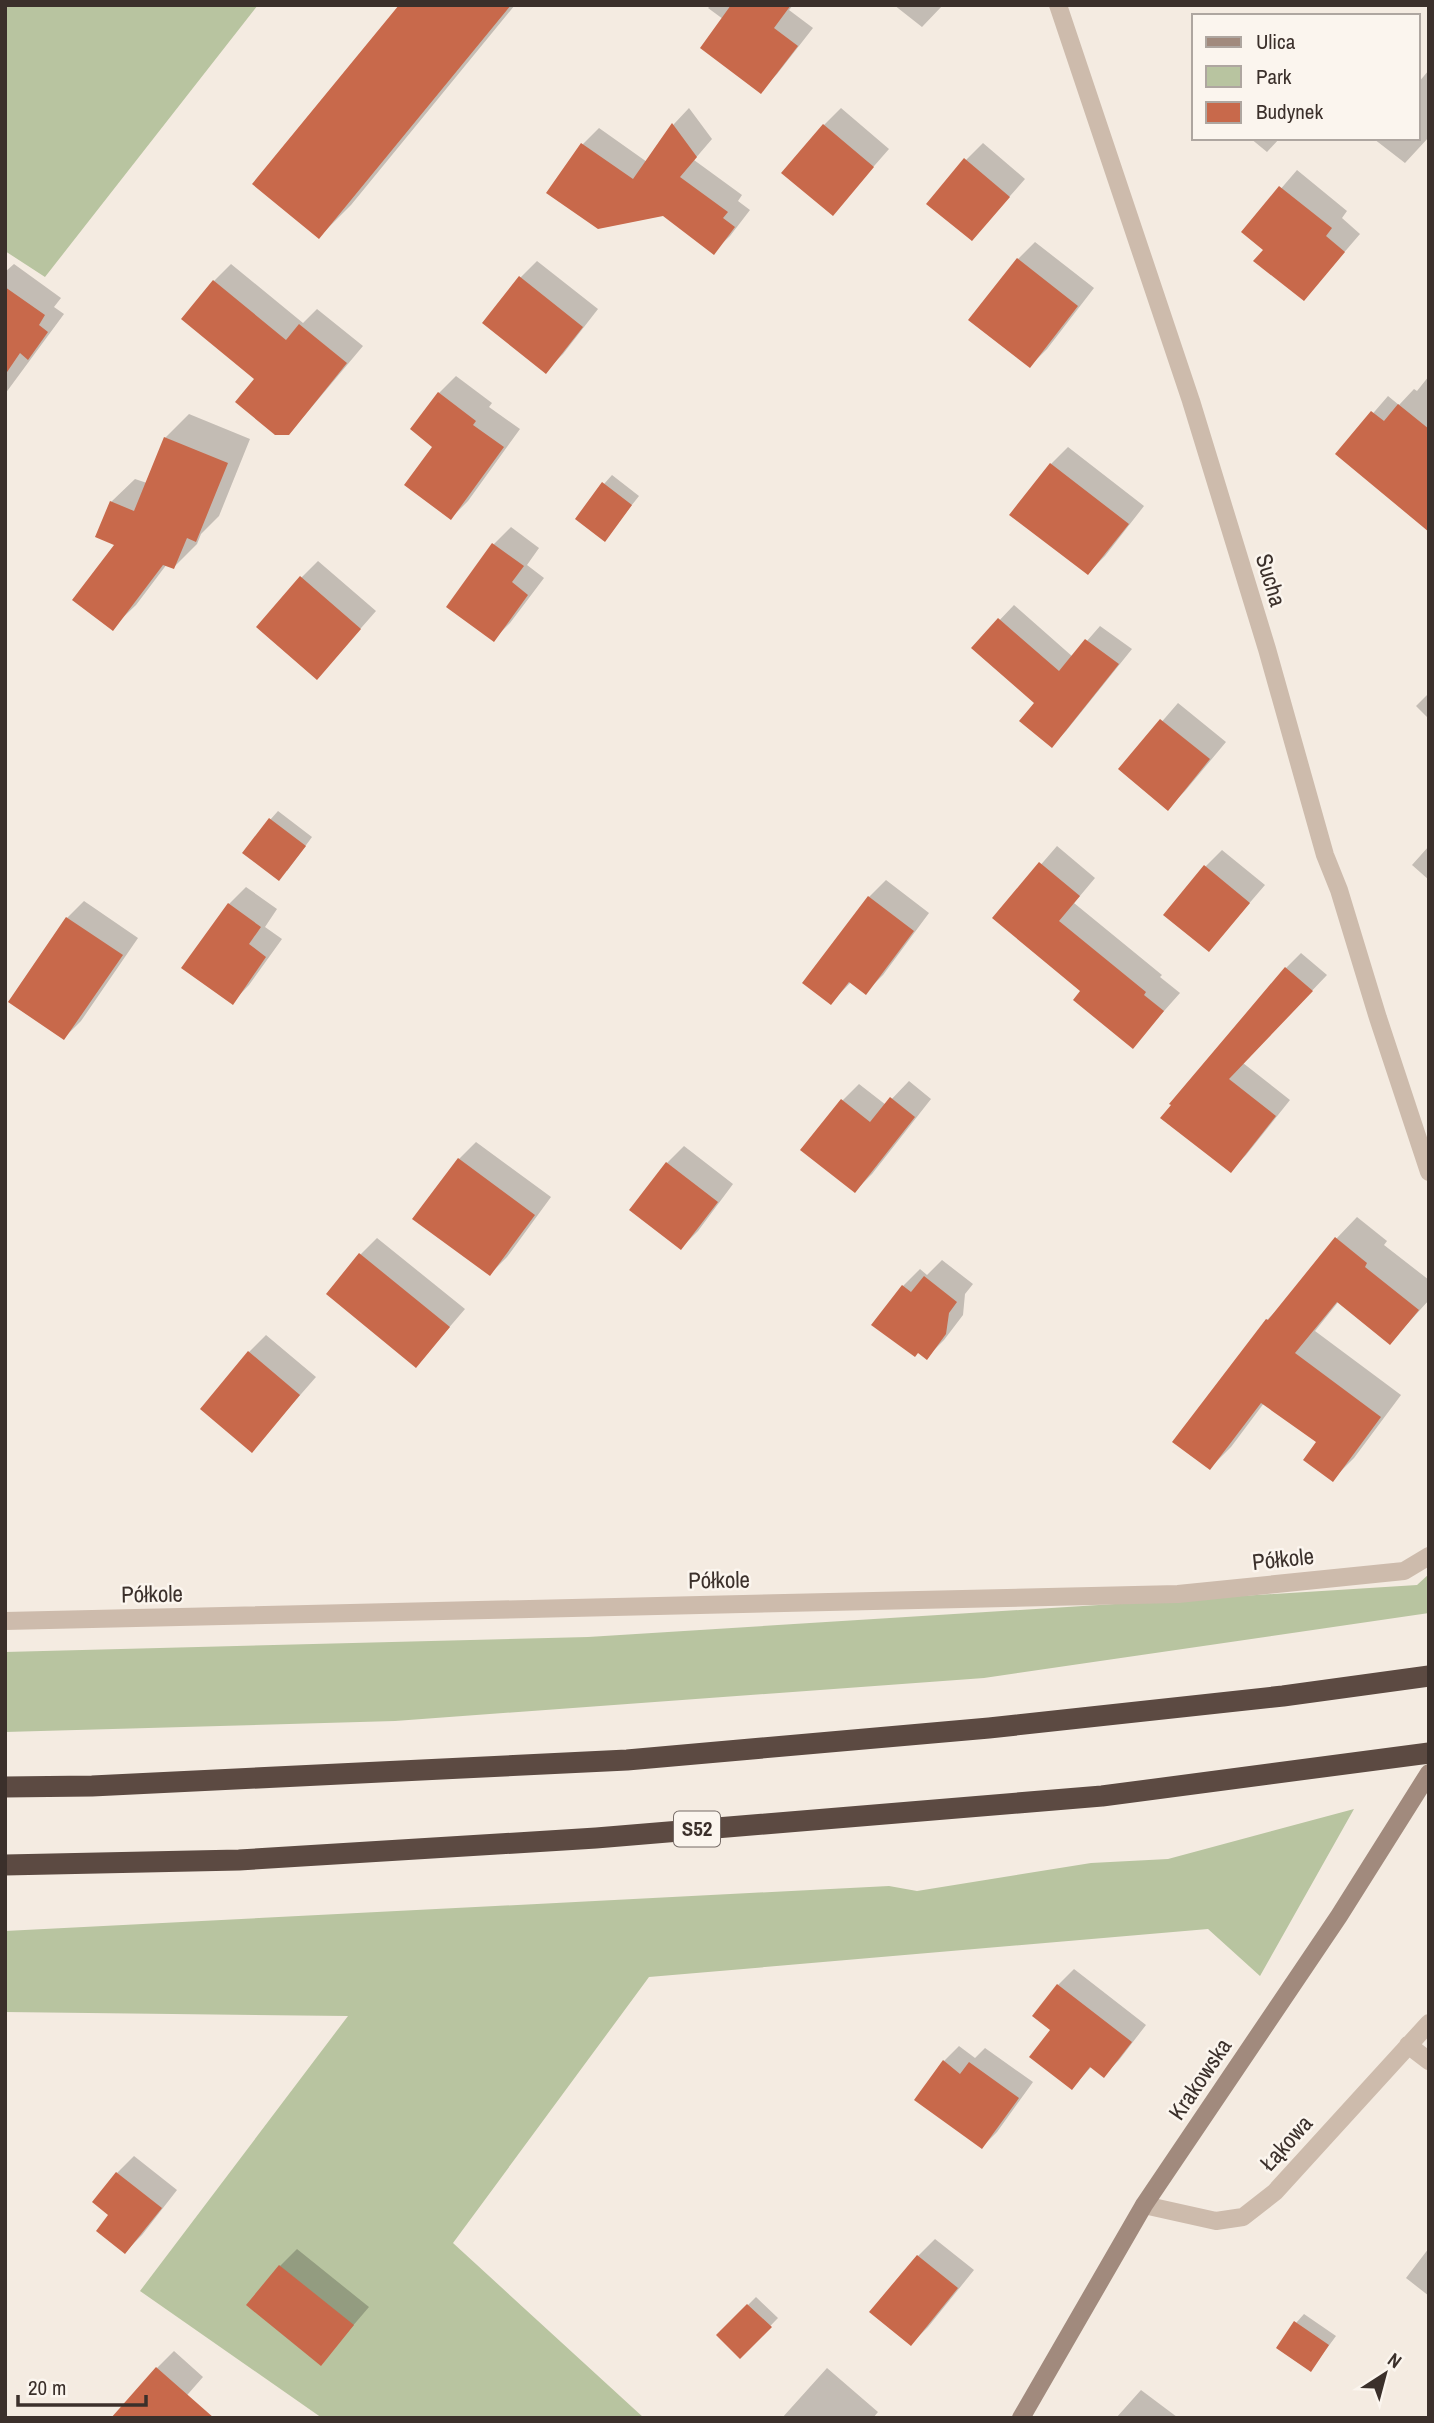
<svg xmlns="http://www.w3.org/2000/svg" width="1434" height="2423" viewBox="0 0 1434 2423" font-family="'Archivo Narrow',sans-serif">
<rect width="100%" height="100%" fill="#f4ebe1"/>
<!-- green -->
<path fill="#b8c4a0" d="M 5,5 L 258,5 L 45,277 L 5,251 Z
M 1429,1574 L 1429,1613 L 984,1678 L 395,1721 L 5,1732 L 5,1652 L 588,1637 L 1417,1585 Z
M 1354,1809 L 1260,1976 L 1208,1929 L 649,1977 L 453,2243 L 644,2418 L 322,2418 L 140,2291 L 348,2016 L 5,2012 L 5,1931 L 889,1886 L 917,1891 L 1091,1863 L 1168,1859 Z"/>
<!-- shadow -->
<path fill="#0003" d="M 401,5 L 515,5 L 351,205 L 319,237 Z
M 711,5 L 793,5 L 789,10 L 813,28 L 777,74 L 760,91 L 723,19 L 708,8 Z
M 894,5 L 943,5 L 922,27 Z
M 1429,70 L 1429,137 L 1405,163 L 1374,139 L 1418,138 L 1418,83 Z
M 689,108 L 712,139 L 694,160 L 742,195 L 738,201 L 750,210 L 730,236 L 713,252 L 664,214 L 549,192 L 583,144 L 599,128 L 647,162 L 674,124 Z
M 841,108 L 889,149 L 832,214 L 824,125 Z
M 1250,138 L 1280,138 L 1267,152 Z
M 983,143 L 1025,179 L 972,239 L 966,160 Z
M 1297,170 L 1347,211 L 1342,218 L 1360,234 L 1304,299 L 1265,250 L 1244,232 Z
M 1035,242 L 1094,288 L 1047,349 L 1030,366 L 1018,259 Z
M 537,261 L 598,309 L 563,354 L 546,371 L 520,278 Z
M 14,264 L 61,298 L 54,307 L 64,314 L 5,394 L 5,272 Z
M 231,264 L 303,323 L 317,309 L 363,346 L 305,415 L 288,433 L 214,281 Z
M 456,376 L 492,403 L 489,407 L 520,429 L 468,501 L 451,518 L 435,446 L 439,393 Z
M 1429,376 L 1429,516 L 1338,454 L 1388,396 L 1399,405 L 1414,389 L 1417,391 Z
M 189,414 L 250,439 L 219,516 L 201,534 L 197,544 L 174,567 L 167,564 L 136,605 L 112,628 L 116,544 L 111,502 L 135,479 L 147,483 L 165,438 Z
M 1068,447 L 1144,506 L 1105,556 L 1088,573 L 1051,464 Z
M 612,475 L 639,496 L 605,539 L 604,484 Z
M 511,527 L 539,548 L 527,565 L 544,578 L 510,623 L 493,640 L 448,606 L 494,544 Z
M 318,561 L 376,611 L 333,660 L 301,578 Z
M 1014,605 L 1073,657 L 1100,626 L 1132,649 L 1066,731 L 1051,746 L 1036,702 L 974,647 Z
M 1429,693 L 1429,719 L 1416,706 Z
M 1178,703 L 1226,742 L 1185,791 L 1168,808 L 1121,769 Z
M 278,811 L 312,837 L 287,871 L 270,820 Z
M 1057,846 L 1095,878 L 1074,903 L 1162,975 L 1160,977 L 1180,993 L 1133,1046 L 1082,991 L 995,918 Z
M 1429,846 L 1429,880 L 1412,865 Z
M 1222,850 L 1265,885 L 1209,950 L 1205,867 Z
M 886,880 L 929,913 L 883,975 L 866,992 L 851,982 L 831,1003 L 869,897 Z
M 246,887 L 277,909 L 265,927 L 282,939 L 249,985 L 233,1002 L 184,968 L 229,904 Z
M 84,901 L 138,938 L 81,1021 L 64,1038 L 10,1002 L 67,918 Z
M 1301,953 L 1327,975 L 1243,1063 L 1290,1100 L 1246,1155 L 1231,1170 L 1163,1118 L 1286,968 Z
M 909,1081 L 931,1099 L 872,1174 L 855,1191 L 842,1101 L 859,1084 L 886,1105 Z
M 476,1142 L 551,1197 L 507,1257 L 490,1274 L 415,1218 L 459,1159 Z
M 684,1146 L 733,1184 L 698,1231 L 681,1248 L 667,1163 Z
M 1357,1217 L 1387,1241 L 1384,1245 L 1429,1280 L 1429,1300 L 1390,1343 L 1339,1301 L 1315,1331 L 1401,1395 L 1354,1458 L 1333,1479 L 1318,1442 L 1264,1403 L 1231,1447 L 1210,1468 L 1267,1320 L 1285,1302 L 1336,1239 Z
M 377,1238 L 465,1309 L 416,1366 L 360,1255 Z
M 942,1260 L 973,1284 L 965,1294 L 963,1315 L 944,1340 L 927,1357 L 903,1286 L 920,1269 L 927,1275 Z
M 266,1335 L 316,1377 L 252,1450 L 249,1352 Z
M 1074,1969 L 1146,2025 L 1119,2060 L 1104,2075 L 1092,2066 L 1072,2088 L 1052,2029 L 1058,1985 Z
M 959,2046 L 975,2058 L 985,2048 L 1033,2082 L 997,2132 L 982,2147 L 944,2061 Z
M 134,2156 L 177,2190 L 142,2235 L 125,2252 L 117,2173 Z
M 935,2239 L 974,2270 L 928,2327 L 911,2344 L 918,2256 Z
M 1429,2248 L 1429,2296 L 1406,2278 Z
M 297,2249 L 369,2307 L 321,2363 L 280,2266 Z
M 756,2297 L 778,2318 L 740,2357 L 718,2335 Z
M 1304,2314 L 1336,2336 L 1311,2370 L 1296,2323 Z
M 174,2351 L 203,2377 L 167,2418 L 157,2368 Z
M 827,2368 L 878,2412 L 873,2418 L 782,2418 Z
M 1141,2390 L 1177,2417 L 1176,2418 L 1116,2418 Z"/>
<!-- building -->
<path fill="#c8694b" d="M 399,5 L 511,5 L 319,239 L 252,184 Z
M 731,5 L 791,5 L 774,28 L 798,46 L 761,94 L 700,48 Z
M 672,123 L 697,157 L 680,177 L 728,212 L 723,218 L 735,227 L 714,255 L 663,216 L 598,229 L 546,193 L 581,143 L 633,179 Z
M 823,124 L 874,167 L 833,216 L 781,173 Z
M 964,158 L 1010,197 L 972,241 L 926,204 Z
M 1279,186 L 1332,228 L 1326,236 L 1345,252 L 1304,301 L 1253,261 L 1263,250 L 1241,232 Z
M 1017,258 L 1078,306 L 1030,368 L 968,320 Z
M 519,276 L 583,327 L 546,374 L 482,323 Z
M 213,280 L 286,340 L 299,324 L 347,363 L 289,435 L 275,435 L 235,402 L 254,379 L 181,319 Z
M 5,287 L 45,315 L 39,325 L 48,332 L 28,360 L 20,353 L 5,375 Z
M 438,392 L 476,421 L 473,425 L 504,447 L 451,520 L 404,485 L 432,447 L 410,429 Z
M 1398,404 L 1429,429 L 1429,532 L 1335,454 L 1371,411 L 1384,421 Z
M 164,437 L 228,463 L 196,542 L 187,538 L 174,569 L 163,565 L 113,631 L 72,600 L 114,545 L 95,537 L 110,501 L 134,511 Z
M 1050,463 L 1129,524 L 1088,575 L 1009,515 Z
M 602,482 L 632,505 L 605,542 L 575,519 Z
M 492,543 L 524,566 L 512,582 L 528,595 L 494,642 L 446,607 Z
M 300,576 L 361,629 L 317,680 L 256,627 Z
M 998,618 L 1059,671 L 1085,639 L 1119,664 L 1052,748 L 1019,721 L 1034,703 L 971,648 Z
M 1160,719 L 1210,759 L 1168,811 L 1118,769 Z
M 269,818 L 306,846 L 279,881 L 242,853 Z
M 1039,862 L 1080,896 L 1059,921 L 1146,992 L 1144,995 L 1164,1011 L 1133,1049 L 1073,1000 L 1080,991 L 992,918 Z
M 1204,865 L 1250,903 L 1209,952 L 1163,915 Z
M 868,896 L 914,931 L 866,995 L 849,982 L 831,1005 L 802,983 Z
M 228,903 L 261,927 L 249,944 L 266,957 L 233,1005 L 181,968 Z
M 66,917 L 123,955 L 64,1040 L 8,1002 Z
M 1285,967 L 1313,991 L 1229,1079 L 1276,1116 L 1231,1173 L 1160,1118 L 1171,1105 L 1169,1104 Z
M 890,1097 L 915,1117 L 855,1193 L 800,1150 L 841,1099 L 870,1122 Z
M 458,1158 L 535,1215 L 490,1276 L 412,1219 Z
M 666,1162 L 718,1202 L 681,1250 L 629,1210 Z
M 1335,1237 L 1367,1263 L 1365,1267 L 1419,1310 L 1390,1345 L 1337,1302 L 1295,1353 L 1381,1417 L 1333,1482 L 1303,1460 L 1316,1442 L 1261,1403 L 1210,1470 L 1172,1442 L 1266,1319 L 1268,1320 Z
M 359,1253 L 450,1327 L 416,1368 L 326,1294 Z
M 924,1276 L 957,1302 L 949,1313 L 946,1334 L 927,1360 L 918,1353 L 915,1357 L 871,1325 L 902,1285 L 911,1292 Z
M 248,1351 L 300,1395 L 252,1453 L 200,1409 Z
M 1057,1984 L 1132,2042 L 1104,2078 L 1090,2067 L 1072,2090 L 1029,2057 L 1050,2030 L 1032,2016 Z
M 943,2060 L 960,2074 L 969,2062 L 1019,2098 L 982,2149 L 914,2100 Z
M 116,2172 L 162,2208 L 125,2254 L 96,2231 L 108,2215 L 92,2202 Z
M 917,2255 L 958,2288 L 911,2346 L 869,2312 Z
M 279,2265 L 354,2325 L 321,2366 L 246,2305 Z
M 747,2304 L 772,2327 L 740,2359 L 716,2335 Z
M 1294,2321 L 1329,2345 L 1311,2372 L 1276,2348 Z
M 156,2367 L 214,2418 L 111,2418 Z"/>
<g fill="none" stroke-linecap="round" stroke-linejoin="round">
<!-- street -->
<path stroke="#cdbbac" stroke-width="18" d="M 1058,5 L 1191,401 L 1267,649 L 1325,855 L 1339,890 L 1378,1018 L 1429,1172
M 5,1621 L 1178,1594 L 1404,1571 L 1429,1556
M 1408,2045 L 1429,2061
M 1144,2205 L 1216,2221 L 1243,2217 L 1275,2192 L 1429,2023"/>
<!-- secondary -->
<path stroke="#a18a7d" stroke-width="18" d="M 1021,2418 L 1144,2205 L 1339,1916 L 1429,1773"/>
<!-- highway -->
<path stroke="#5c4a42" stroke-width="21" d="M 5,1787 L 92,1786 L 627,1760 L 989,1728 L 1283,1696 L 1429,1676
M 5,1865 L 239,1860 L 596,1838 L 1102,1796 L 1429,1753"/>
</g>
<g text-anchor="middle" stroke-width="5" stroke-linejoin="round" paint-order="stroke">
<!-- shield labels -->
<rect fill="#fbf5ee" stroke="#756b66" stroke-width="2" x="674" y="1811.5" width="46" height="35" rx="5"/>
<g font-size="21" font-weight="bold" fill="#3b302b">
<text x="697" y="1836">S52</text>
</g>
<!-- street labels -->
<g font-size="23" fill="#3b302b" stroke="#fbf5ee">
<text transform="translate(1271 580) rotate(73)" y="8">Sucha</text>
<text transform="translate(1283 1559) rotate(-6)" y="8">Półkole</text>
<text transform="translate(719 1580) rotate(-1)" y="8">Półkole</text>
<text transform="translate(152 1594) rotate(-1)" y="8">Półkole</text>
<text transform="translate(1200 2079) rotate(-56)" y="8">Krakowska</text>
<text transform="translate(1286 2143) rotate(-48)" y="8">Łąkowa</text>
</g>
</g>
<!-- border -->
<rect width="1434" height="2423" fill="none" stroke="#3b302b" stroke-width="14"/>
<!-- legend -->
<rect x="1192" y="14" width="228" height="126" fill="#fbf5ee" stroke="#aea6a0" stroke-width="2"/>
<rect x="1206" y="37" width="35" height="10" fill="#a18a7d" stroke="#aea6a0" stroke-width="2"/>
<text x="1256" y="49" font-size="21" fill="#3b302b">Ulica</text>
<rect x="1206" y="66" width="35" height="21" fill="#b8c4a0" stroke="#aea6a0" stroke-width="2"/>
<text x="1256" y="84" font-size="21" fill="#3b302b">Park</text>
<rect x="1206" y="102" width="35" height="21" fill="#c8694b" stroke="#aea6a0" stroke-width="2"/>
<text x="1256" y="119" font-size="21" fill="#3b302b">Budynek</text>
<!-- north arrow -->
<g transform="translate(1385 2374) rotate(36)" stroke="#fbf5ee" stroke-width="5" paint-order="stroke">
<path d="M0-5L12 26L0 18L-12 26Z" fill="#3b302b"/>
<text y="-10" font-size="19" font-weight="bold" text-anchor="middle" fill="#3b302b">N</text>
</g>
<!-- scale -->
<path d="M18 2395v10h128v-10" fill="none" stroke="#3b302b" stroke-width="3.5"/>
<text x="28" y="2395" font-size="21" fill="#3b302b" stroke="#fbf5ee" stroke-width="5" paint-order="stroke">20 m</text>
</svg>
